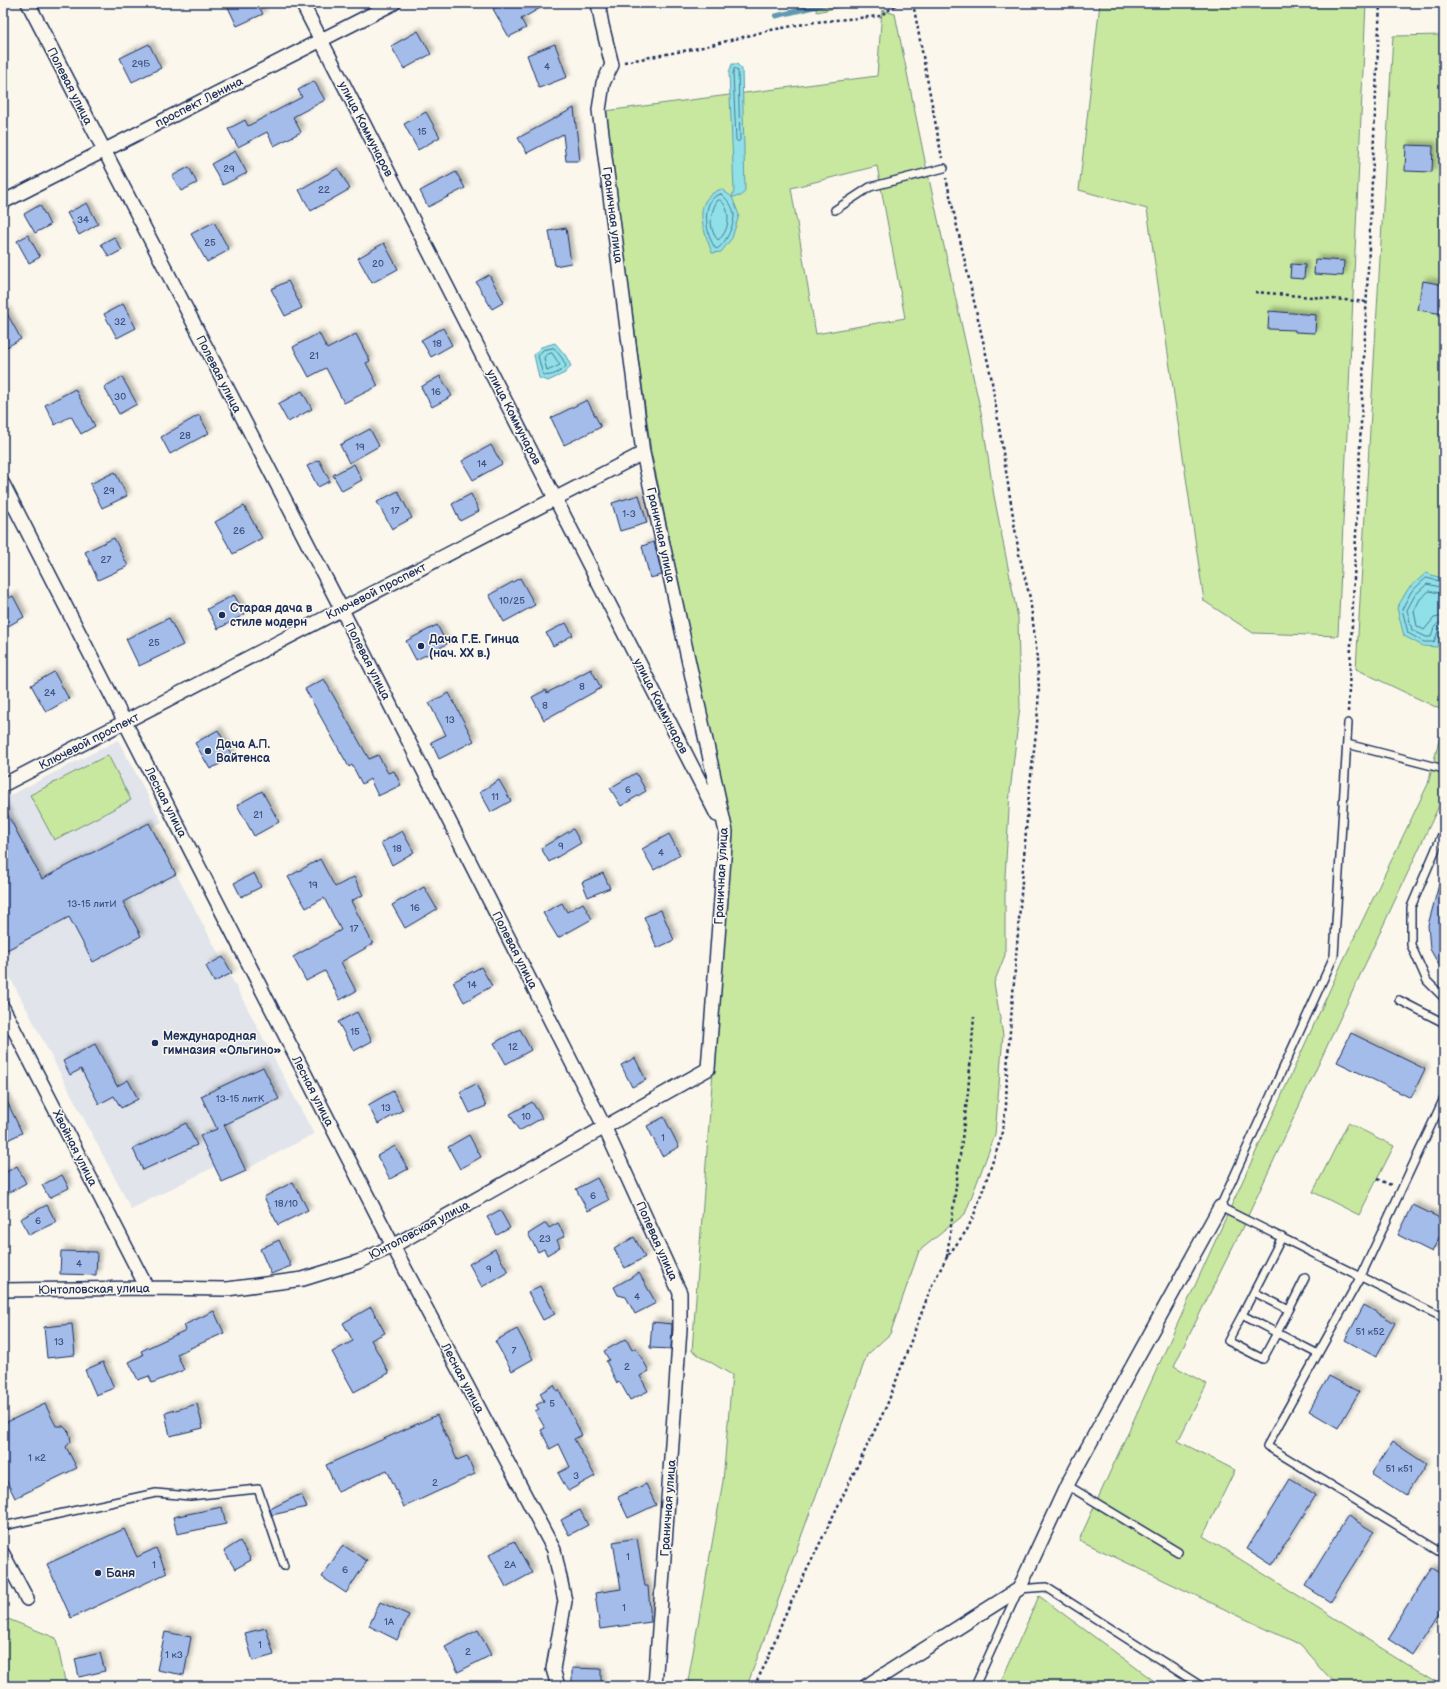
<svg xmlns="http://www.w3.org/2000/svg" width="1447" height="1689" viewBox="0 0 1447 1689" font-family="'Balsamiq Sans',sans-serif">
<defs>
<filter id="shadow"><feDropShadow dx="3.5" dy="-3.5" stdDeviation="2" flood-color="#0004"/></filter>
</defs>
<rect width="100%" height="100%" fill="#fbf7ec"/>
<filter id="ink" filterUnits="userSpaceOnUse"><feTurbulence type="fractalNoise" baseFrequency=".025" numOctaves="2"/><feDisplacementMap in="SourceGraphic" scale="8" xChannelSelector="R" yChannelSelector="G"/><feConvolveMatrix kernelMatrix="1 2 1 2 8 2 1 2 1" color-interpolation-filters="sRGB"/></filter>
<g filter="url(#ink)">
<!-- built -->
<path fill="#e1e5eb" d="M 118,740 L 162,822 L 152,828 L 314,1134 L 222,1182 L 214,1167 L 131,1209 L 3,964 L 3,817 L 7,814 L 3,805 L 3,799 Z"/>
<!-- green -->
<path fill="#c8e79f" stroke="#728b7e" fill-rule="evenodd" d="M 814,3 L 858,3 L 817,12 Z
M 1100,3 L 1366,3 L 1338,636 L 1253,633 L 1204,601 L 1147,209 L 1079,190 Z
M 882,10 L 895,14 L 925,161 L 981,412 L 994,496 L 1018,618 L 1020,706 L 1010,792 L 1005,877 L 1005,955 L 994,983 L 1003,1035 L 995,1135 L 965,1214 L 919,1251 L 890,1334 L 867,1355 L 747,1686 L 702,1686 L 688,1681 L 723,1481 L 732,1375 L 692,1351 L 731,830 L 651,451 L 605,111 L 877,76 ZM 877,166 L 905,318 L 816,334 L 791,188 Z
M 1444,35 L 1444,711 L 1356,669 L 1393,36 Z
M 1444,721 L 1444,795 L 1246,1220 L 1174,1366 L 1207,1384 L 1178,1441 L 1235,1470 L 1203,1536 L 1443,1686 L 1337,1686 L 1300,1645 L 1079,1540 L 1342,963 L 1428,784 Z
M 108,755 L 131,800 L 54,840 L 30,795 Z
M 1348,1123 L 1394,1146 L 1359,1215 L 1313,1192 Z
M 1039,1596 L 1161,1686 L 999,1686 Z
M 3,1617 L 56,1638 L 66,1686 L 3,1686 Z"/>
<!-- water -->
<path fill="#8fe0e7" stroke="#6199b0" d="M 732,64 L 737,64 L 742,69 L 745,191 L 741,196 L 732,197 L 739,215 L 732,238 L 721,252 L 712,253 C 704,230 690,201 721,189 L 732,197 L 734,190 L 729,72 Z
M 555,343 L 566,356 L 571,366 L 565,373 L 548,381 L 539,378 L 534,355 L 541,347 Z
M 1426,573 L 1444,579 L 1444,628 L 1441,633 L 1437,647 L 1423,646 L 1404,636 L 1397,608 L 1408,589 Z"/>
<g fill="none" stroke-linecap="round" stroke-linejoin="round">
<!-- shore -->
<path stroke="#497695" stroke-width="1" d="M 736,69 L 738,71 L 740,140 L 738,142 L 736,140 L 733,73 L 734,69 Z
M 721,194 C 727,199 734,207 734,216 C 734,225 725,246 716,249 C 706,237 699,198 721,194 Z
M 720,200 C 732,208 730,232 718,240 C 708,229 710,213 717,201 Z
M 554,348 L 562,358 L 566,366 C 561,372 551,377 543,375 L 538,356 L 543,350 Z
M 552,353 L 560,365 L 547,371 L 544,358 L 546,355 Z
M 1444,582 L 1426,578 L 1411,592 L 1402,609 L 1408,633 L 1424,642 L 1434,642 L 1439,629 L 1444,627
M 1444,588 L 1427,584 L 1415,595 L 1407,610 L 1412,630 L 1426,637 L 1431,637 C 1433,629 1435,622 1444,622
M 1444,594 L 1429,591 L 1420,599 L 1414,611 L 1417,626 L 1424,630 L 1434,618 L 1444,616"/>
<!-- stream -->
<path stroke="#6199b0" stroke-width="5" d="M 776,16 L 830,3"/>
</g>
<!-- building -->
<path fill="#a4bcea" stroke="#1b2f5e" filter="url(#shadow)" d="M 226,3 L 257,3 L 263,14 L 237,26 Z
M 503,3 L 549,3 L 521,19 L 526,28 L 509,37 L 493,9 Z
M 418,31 L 431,54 L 404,69 L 391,46 Z
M 149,44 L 161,68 L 132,82 L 120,58 Z
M 555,44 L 567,77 L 539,88 L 527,55 Z
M 314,81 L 325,100 L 293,117 L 301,132 L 274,146 L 267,132 L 238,147 L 228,129 L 245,120 L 248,126 L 302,97 L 298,90 Z
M 574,108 L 580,161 L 566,161 L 563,134 L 527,153 L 518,138 Z
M 426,112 L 440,137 L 418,150 L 404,124 Z
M 1406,145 L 1433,146 L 1432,172 L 1405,171 Z
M 235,151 L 247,173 L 223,185 L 211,164 Z
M 189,167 L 197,183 L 181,191 L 172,176 Z
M 338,168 L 350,189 L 311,211 L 299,190 Z
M 456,172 L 465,188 L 428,207 L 420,191 Z
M 87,203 L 98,224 L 79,235 L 67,213 Z
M 40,205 L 50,225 L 35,233 L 24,214 Z
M 214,222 L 229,250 L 207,262 L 191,234 Z
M 566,228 L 571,263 L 555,266 L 549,231 Z
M 28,235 L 40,257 L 29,263 L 17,241 Z
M 114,237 L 122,250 L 109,257 L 101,244 Z
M 384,243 L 398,269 L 372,283 L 358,258 Z
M 1315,259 L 1344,261 L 1343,276 L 1314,274 Z
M 1291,264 L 1305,265 L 1304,279 L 1290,278 Z
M 489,275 L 504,302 L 492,309 L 476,282 Z
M 288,281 L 302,308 L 285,316 L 271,289 Z
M 1423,281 L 1444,285 L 1443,314 L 1418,310 Z
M 123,304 L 136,328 L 117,338 L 104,314 Z
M 3,306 L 21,339 L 3,349 Z
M 1269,311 L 1316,315 L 1315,333 L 1295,332 L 1295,330 L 1268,329 Z
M 443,328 L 452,345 L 431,357 L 421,340 Z
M 319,333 L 327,349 L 356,334 L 370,361 L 366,363 L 378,386 L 344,403 L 326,368 L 309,377 L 293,347 Z
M 440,376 L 452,396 L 432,407 L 421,387 Z
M 122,377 L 137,404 L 119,414 L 104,387 Z
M 75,389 L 95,426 L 81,434 L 71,416 L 55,425 L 45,405 Z
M 302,391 L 312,409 L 288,422 L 278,404 Z
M 587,400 L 601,427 L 564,445 L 551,418 Z
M 199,415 L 209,433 L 170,454 L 161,437 Z
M 370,429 L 379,446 L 349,463 L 340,445 Z
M 491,445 L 502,464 L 473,480 L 462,461 Z
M 319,460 L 330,481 L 318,487 L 307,466 Z
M 354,464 L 362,480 L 342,491 L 333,475 Z
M 115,472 L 127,496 L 102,508 L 90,484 Z
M 398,491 L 412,518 L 392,529 L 377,502 Z
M 471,494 L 479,511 L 460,521 L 452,504 Z
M 639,495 L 647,523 L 620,531 L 612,503 Z
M 244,506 L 262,538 L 233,554 L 215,522 Z
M 114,538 L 128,566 L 98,580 L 85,552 Z
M 654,542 L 662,575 L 650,578 L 642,546 Z
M 520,578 L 535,605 L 504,622 L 489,595 Z
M 234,595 L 245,614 L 218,629 L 207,609 Z
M 13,596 L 24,617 L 3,629 L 3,601 Z
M 169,618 L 183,645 L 139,666 L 126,639 Z
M 566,623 L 573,635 L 553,646 L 546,633 Z
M 437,625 L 447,644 L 416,660 L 406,641 Z
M 591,669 L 601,688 L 544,720 L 532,697 L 546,690 L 547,693 Z
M 54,672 L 69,699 L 46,712 L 31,685 Z
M 324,679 L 369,759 L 378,755 L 388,773 L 394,771 L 401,785 L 378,796 L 370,779 L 362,784 L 352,765 L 349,767 L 305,689 Z
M 449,693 L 474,741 L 439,759 L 431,742 L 446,735 L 429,703 Z
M 218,730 L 233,757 L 210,769 L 195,743 Z
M 636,773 L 646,791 L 621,806 L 610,788 Z
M 499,780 L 511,801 L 491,812 L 480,792 Z
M 262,791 L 279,822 L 254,836 L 237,805 Z
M 3,806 L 42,879 L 149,823 L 176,874 L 123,902 L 141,936 L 93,962 L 69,917 L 3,952 Z
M 573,829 L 581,843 L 549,862 L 541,848 Z
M 402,831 L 414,852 L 392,865 L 381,843 Z
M 669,834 L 680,855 L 654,870 L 642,849 Z
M 320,859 L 335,887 L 354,877 L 363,895 L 351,901 L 373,944 L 341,962 L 356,991 L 340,1000 L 325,971 L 306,981 L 293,957 L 341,930 L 324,898 L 306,908 L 288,877 Z
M 254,873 L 261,887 L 241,897 L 234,883 Z
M 603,873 L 610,888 L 588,897 L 582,882 Z
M 1440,881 L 1444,882 L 1444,974 L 1430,949 L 1428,925 Z
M 424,887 L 437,909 L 405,928 L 392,905 Z
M 562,903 L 567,912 L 583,903 L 592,919 L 558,938 L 543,913 Z
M 661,910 L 674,940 L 657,948 L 644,917 Z
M 223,957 L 232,973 L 214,982 L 206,966 Z
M 481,967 L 492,986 L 464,1002 L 453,982 Z
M 357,1012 L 372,1041 L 354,1051 L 338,1022 Z
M 520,1029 L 531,1050 L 506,1064 L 494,1043 Z
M 1351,1033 L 1425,1069 L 1411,1098 L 1337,1062 Z
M 95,1044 L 117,1086 L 128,1080 L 138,1099 L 121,1108 L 114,1096 L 99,1104 L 81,1069 L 70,1075 L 63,1061 Z
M 635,1058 L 646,1080 L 632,1087 L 621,1065 Z
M 263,1067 L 279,1099 L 224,1125 L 246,1171 L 222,1182 L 200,1136 L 217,1129 L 201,1096 Z
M 476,1084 L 486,1106 L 470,1113 L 460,1092 Z
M 393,1091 L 403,1110 L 378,1124 L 368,1105 Z
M 3,1093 L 22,1133 L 3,1142 Z
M 532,1102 L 542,1118 L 519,1131 L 510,1114 Z
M 664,1117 L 679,1147 L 662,1156 L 647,1126 Z
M 186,1123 L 197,1145 L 143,1170 L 133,1149 Z
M 469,1135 L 481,1157 L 460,1169 L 448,1147 Z
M 395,1146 L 408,1169 L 390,1179 L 377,1156 Z
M 17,1166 L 26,1183 L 3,1196 L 3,1174 Z
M 62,1175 L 69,1188 L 49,1198 L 42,1185 Z
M 597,1178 L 609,1200 L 588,1211 L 576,1189 Z
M 293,1182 L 308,1210 L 278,1225 L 264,1197 Z
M 47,1205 L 56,1222 L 29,1235 L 20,1219 Z
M 1413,1205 L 1444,1220 L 1444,1227 L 1432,1252 L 1398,1235 Z
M 500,1210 L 510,1228 L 497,1235 L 487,1217 Z
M 546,1223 L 549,1228 L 558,1223 L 565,1236 L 557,1240 L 560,1247 L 547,1255 L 544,1249 L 538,1252 L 528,1234 Z
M 634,1237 L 645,1257 L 625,1268 L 614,1249 Z
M 279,1240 L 291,1266 L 271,1274 L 260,1249 Z
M 495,1249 L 508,1272 L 482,1287 L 469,1264 Z
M 61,1251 L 97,1252 L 96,1275 L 60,1274 Z
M 639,1273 L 656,1303 L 635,1314 L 626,1297 L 618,1295 L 614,1287 Z
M 540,1286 L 555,1314 L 543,1320 L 528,1292 Z
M 1364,1305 L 1395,1323 L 1376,1357 L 1345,1340 Z
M 371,1307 L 385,1333 L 371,1340 L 389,1373 L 354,1392 L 332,1352 L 353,1341 L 343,1323 Z
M 214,1311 L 224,1333 L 177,1354 L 184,1370 L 152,1383 L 149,1376 L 138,1380 L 129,1362 L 143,1355 L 141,1351 L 186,1330 L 184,1325 Z
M 652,1322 L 672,1324 L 671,1349 L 650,1348 Z
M 72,1324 L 75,1355 L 47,1358 L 44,1327 Z
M 517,1329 L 533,1359 L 512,1371 L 495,1341 Z
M 626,1339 L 632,1350 L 636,1348 L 649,1371 L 640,1376 L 648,1391 L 630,1400 L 620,1382 L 617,1383 L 606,1361 L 609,1360 L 604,1351 Z
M 103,1362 L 114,1388 L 96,1395 L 85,1370 Z
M 1329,1376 L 1359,1392 L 1338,1428 L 1309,1411 Z
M 554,1385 L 557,1391 L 559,1390 L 582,1435 L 574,1439 L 595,1476 L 568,1491 L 558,1473 L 570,1467 L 559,1444 L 550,1449 L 541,1430 L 545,1428 L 535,1411 L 539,1409 L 536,1405 L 544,1401 L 540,1393 Z
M 45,1404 L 56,1426 L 63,1426 L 69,1432 L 71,1441 L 66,1447 L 77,1468 L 15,1498 L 3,1474 L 3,1424 Z
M 197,1404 L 203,1428 L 170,1436 L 165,1413 Z
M 437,1415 L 457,1460 L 467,1456 L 475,1474 L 404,1507 L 387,1470 L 338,1492 L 326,1465 Z
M 1393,1442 L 1426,1464 L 1406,1495 L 1372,1473 Z
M 1290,1479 L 1316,1495 L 1272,1565 L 1247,1549 Z
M 646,1484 L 656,1505 L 628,1518 L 618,1497 Z
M 301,1494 L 307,1507 L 272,1515 L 270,1509 Z
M 222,1507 L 226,1524 L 177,1534 L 173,1517 Z
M 580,1510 L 588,1525 L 569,1535 L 561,1520 Z
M 1348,1516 L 1374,1532 L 1330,1602 L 1305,1586 Z
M 124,1529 L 137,1557 L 156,1548 L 167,1573 L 71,1618 L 47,1564 Z
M 637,1538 L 645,1586 L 648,1586 L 651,1622 L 600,1629 L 595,1593 L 621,1589 L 613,1542 Z
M 240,1541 L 251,1560 L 235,1569 L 224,1551 Z
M 514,1541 L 532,1573 L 506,1587 L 489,1555 Z
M 343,1545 L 367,1561 L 346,1593 L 322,1577 Z
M 1432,1569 L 1444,1576 L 1444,1606 L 1413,1655 L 1388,1639 Z
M 380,1602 L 409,1615 L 397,1640 L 369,1626 Z
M 266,1628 L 274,1655 L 253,1661 L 245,1633 Z
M 478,1630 L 491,1655 L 458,1672 L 445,1647 Z
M 165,1632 L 191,1637 L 184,1675 L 157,1670 Z
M 100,1653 L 105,1671 L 79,1677 L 75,1659 Z
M 572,1668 L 601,1669 L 601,1686 L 572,1686 Z"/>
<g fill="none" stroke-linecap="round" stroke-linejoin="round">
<defs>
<path id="service" d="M 835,210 L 870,187 L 944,168
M 1348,723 L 1334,956 L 1220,1207 L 1444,1318
M 1347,744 L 1444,769
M 1444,830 L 1411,907 L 1411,945 L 1427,981 L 1444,998
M 1399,1000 L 1444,1023
M 1444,1098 L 1361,1276 L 1267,1446 L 1444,1554
M 1282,1237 L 1242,1315 L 1318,1354
M 1289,1310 L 1305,1278
M 1242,1315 L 1228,1341 L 1263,1359 L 1289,1310 L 1254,1292
M 1067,1485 L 1178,1552
M 3,1526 L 156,1493 L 190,1496 L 258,1489 L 284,1566
M 975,1686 L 1019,1589 L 1046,1587 L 1201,1686"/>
<path id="minor" d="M 28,3 L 342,610 L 604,1126 L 680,1293 L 680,1329 L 655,1686
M 302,3 L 717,815
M 3,202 L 394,3
M 3,484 L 393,1246 L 554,1550 L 565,1601 L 553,1669 L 558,1686
M 3,785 L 643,453
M 3,1008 L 147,1288
M 3,1290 L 147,1288 L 227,1289 L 303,1279 L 358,1262 L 393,1246 L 708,1069 L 726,832 L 643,453 L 599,110 L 603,83 L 612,65 L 602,25 L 598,3
M 3,1554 L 27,1599
M 866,1686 L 1019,1589 L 1067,1485 L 1220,1207"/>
</defs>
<!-- service casing -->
<use href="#service" stroke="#1b2f5e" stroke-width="10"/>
<!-- minor casing -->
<use href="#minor" stroke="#1b2f5e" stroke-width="16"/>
<!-- path -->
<path stroke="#1b2f5e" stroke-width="2.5" stroke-dasharray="3 3" stroke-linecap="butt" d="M 913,3 L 942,158
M 624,62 L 699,48 L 771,30 L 815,22 L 880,16 L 899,3
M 1255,292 L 1367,302
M 1348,712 L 1380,3
M 1377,1179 L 1391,1185
M 947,1257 L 968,1092 L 974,1017
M 754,1686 L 766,1663 L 784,1617 L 887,1405 L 932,1285 L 947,1257 L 967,1230 L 974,1215 L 1001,1138 L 1006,1107 L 1007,1069 L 1016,957 L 1029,793 L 1037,724 L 1039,688 L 1036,647 L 1030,598 L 1019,554 L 991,376 L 946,178"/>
<!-- service -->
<use href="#service" stroke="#fbf7ec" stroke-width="7"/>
<!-- minor -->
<use href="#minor" stroke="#fbf7ec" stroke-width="13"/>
</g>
</g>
<!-- markers -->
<g fill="#1b2f5e" stroke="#fbf7ec" stroke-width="1.5">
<circle cx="222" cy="615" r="4"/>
<circle cx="421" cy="646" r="4"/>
<circle cx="208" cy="751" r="4"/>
<circle cx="155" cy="1043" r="4"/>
<circle cx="98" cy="1573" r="4"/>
</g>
<g text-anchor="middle" stroke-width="3" stroke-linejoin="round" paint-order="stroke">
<!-- number labels -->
<g font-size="10" fill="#3d5281">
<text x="141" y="67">29Б</text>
<text x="547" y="70">4</text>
<text x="422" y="135">15</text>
<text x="229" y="172">29</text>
<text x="324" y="193">22</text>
<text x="83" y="223">34</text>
<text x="210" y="246">25</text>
<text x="378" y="267">20</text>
<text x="120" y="325">32</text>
<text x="437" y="347">18</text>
<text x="314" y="359">21</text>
<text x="436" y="395">16</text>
<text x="120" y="400">30</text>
<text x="185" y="439">28</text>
<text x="360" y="450">19</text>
<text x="482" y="467">14</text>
<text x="109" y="494">29</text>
<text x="395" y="514">17</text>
<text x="629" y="517">1-3</text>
<text x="239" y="534">26</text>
<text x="106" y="563">27</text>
<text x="512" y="604">10/25</text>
<text x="154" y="646">25</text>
<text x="582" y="690">8</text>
<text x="50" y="696">24</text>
<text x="545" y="709">8</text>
<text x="450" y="723">13</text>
<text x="628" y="793">6</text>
<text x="495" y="800">11</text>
<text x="258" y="818">21</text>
<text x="561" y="849">9</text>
<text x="397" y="852">18</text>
<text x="661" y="856">4</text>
<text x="313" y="888">19</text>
<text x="92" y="907">13-15 литИ</text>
<text x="415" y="911">16</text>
<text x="354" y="932">17</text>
<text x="472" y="988">14</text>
<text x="355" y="1035">15</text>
<text x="513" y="1050">12</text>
<text x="240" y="1102">13-15 литК</text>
<text x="386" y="1111">13</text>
<text x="526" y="1120">10</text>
<text x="663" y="1141">1</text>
<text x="593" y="1199">6</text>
<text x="286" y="1207">18/10</text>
<text x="38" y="1224">6</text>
<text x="545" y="1242">23</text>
<text x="79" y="1267">4</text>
<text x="489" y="1272">9</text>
<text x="637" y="1300">4</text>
<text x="1370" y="1335">51 к52</text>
<text x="59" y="1345">13</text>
<text x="514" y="1354">7</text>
<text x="627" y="1370">2</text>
<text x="552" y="1407">5</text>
<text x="37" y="1461">1 к2</text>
<text x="1399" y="1472">51 к51</text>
<text x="576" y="1479">3</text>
<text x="435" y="1486">2</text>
<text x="628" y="1560">1</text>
<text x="154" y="1568">1</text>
<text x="510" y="1568">2А</text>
<text x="345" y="1573">6</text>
<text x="624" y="1611">1</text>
<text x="389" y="1625">1А</text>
<text x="260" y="1648">1</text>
<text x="468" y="1655">2</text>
<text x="174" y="1658">1 к3</text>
</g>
<!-- street labels -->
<g font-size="12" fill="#1b2f5e" stroke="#fbf7ec">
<text transform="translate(70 86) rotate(63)" y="4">Полевая улица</text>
<text transform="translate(199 102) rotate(-27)" y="4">проспект Ленина</text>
<text transform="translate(366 129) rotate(63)" y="4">улица Коммунаров</text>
<text transform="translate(613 215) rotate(83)" y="4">Граничная улица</text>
<text transform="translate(219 374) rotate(63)" y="4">Полевая улица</text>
<text transform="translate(514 417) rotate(63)" y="4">улица Коммунаров</text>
<text transform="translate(661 535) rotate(78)" y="4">Граничная улица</text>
<text transform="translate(376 591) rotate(-27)" y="4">Ключевой проспект</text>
<text transform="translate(368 661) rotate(63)" y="4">Полевая улица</text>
<text transform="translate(661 706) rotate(63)" y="4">улица Коммунаров</text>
<text transform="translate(89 741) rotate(-27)" y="4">Ключевой проспект</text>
<text transform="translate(166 802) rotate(63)" y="4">Лесная улица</text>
<text transform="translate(721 876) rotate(-87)" y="4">Граничная улица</text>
<text transform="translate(515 950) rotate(63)" y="4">Полевая улица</text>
<text transform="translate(313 1091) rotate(63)" y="4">Лесная улица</text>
<text transform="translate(75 1148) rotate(63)" y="4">Хвойная улица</text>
<text transform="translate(419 1230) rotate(-28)" y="4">Юнтоловская улица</text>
<text transform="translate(657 1241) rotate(66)" y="4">Полевая улица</text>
<text transform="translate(94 1289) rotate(-1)" y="4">Юнтоловская улица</text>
<text transform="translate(463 1378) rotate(62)" y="4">Лесная улица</text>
<text transform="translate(668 1508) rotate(-86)" y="4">Граничная улица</text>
</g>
<!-- poi labels -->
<g font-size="12" font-weight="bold" fill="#1b2f5e" stroke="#fbf7ec" text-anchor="start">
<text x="230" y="612">Старая дача в<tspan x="230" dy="14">стиле модерн</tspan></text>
<text x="429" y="643">Дача Г.Е. Гинца<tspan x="429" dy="14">(нач. XX в.)</tspan></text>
<text x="216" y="748">Дача А.П.<tspan x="216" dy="14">Вайтенса</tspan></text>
<text x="163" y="1040">Международная<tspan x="163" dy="14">гимназия «Ольгино»</tspan></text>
<text x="106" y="1577">Баня</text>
</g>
</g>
<!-- margin -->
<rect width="1447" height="1689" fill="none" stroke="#fbf7ec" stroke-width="16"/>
<rect x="8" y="8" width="1431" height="1673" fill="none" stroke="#1b2f5e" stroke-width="1.5" filter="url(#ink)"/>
</svg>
